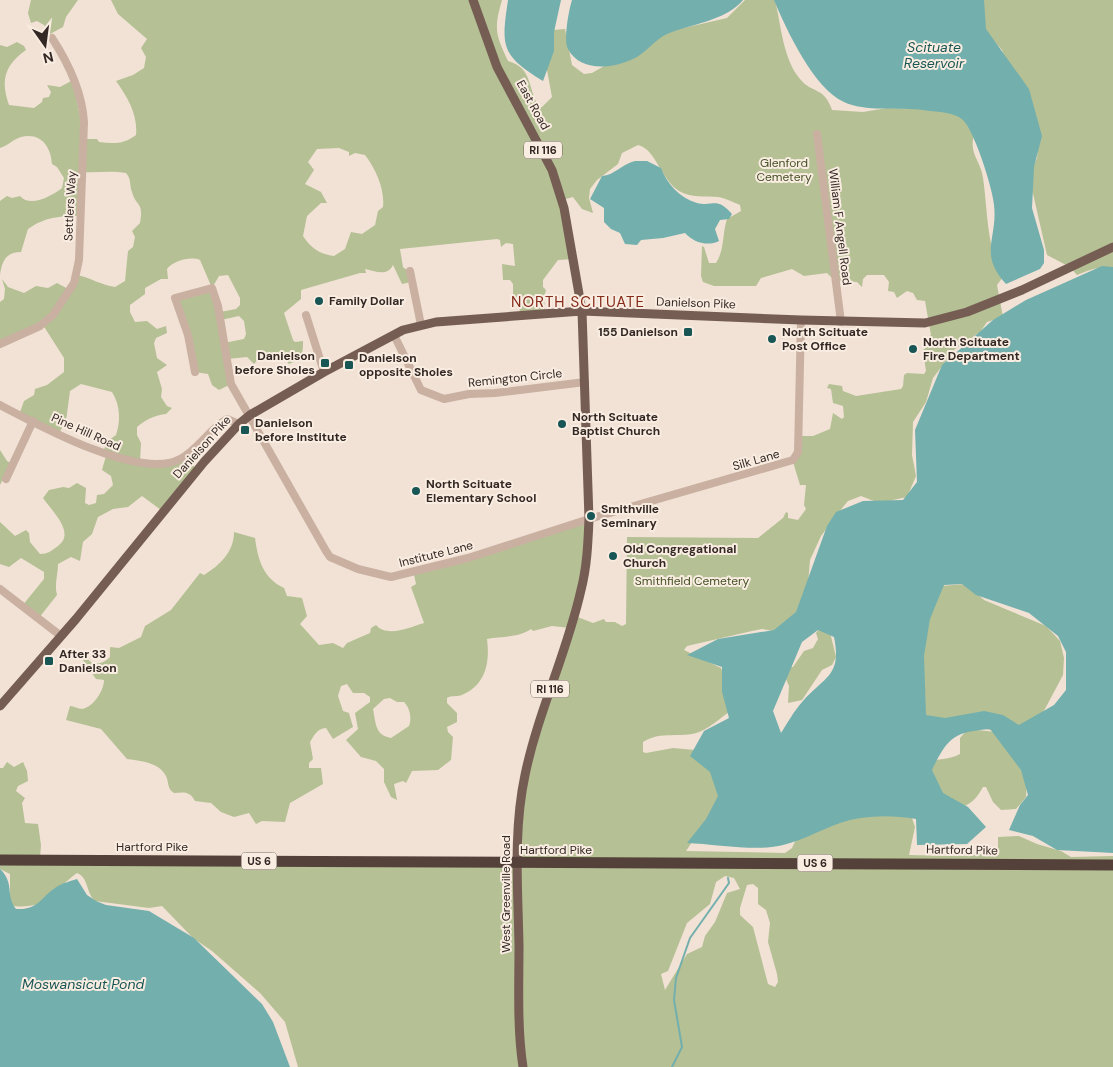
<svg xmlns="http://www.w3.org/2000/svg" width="1113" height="1067" viewBox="0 0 1113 1067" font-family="'DM Sans',sans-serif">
<rect width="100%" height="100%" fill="#f1e2d5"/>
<!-- green -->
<path fill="#b5c095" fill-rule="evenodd" d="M 31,0 L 78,0 L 66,17 L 63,27 L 50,34 L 44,25 L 37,21 L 31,23 L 28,13 Z
M 111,0 L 502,0 C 494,28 495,34 508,61 C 533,68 527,87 539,107 L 542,107 L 552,97 L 544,54 L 553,30 L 565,29 L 572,65 L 584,74 L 592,73 L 662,33 L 727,18 L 745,0 L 775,0 C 781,25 783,59 800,79 C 812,94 824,86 832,110 L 863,112 L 887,108 L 958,110 L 976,130 C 966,152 981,160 983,178 C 988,211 986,247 1003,277 L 997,285 L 1003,317 L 987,322 L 980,332 L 955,349 L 933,378 L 926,402 L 913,422 L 912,455 L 916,476 L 907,497 L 879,503 L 861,496 L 848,501 L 843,507 L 821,536 L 810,560 L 807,596 L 796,614 L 774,631 L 762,629 L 752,631 L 687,646 L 684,650 L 721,668 L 738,707 C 724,713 713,727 699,732 C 680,739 662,730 643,742 L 643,752 L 646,753 L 673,748 L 695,750 L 732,783 L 686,851 L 785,853 L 792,848 L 797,837 L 866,810 L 912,818 L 915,827 L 909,855 C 928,855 985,860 998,848 L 998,837 L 1019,836 L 1037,844 L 1061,851 L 1071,857 L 1113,856 L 1113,1067 L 298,1067 L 285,1022 L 260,993 L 212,951 L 193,938 L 162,906 L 149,908 L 95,901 C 86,893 89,878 77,873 C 48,894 52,909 10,906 L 10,874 L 0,869 L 0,768 L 3,768 L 7,762 L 14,767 L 23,762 L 27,771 L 28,781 L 18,786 L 16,791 L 25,798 L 22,803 L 25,823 L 38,824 L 41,845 L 40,858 L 517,862 L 521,800 L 570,628 L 552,626 L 533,631 L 531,629 C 518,638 502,636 487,639 C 490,662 486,685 462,695 C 456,697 452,695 447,698 L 447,703 L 457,713 L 457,722 L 447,727 L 448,732 L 453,737 L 451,760 L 438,770 L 412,771 L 406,783 L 403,781 L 394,784 L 397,800 L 391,797 L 384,782 L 384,769 L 376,761 L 361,757 L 346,740 L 358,729 L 355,713 L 370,702 L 370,697 L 364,693 L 353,693 L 347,684 L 341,686 L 338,696 L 343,711 L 349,713 L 353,727 L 333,739 L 326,728 C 317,729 315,734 310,742 L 313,759 L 309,763 L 309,768 L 321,768 L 323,784 L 290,803 L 285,822 L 262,821 L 256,824 L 249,813 L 234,817 L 221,812 L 211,803 L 195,801 C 190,791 184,792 174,793 C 167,789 169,782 166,776 C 159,762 140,761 127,759 L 101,729 L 66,720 L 70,706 C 74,706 78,709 82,709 C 94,707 104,690 104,680 L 96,679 L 83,660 L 87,658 C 93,667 103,664 110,657 L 110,647 L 119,648 L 141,637 L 145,626 L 171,610 L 200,573 L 204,575 C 220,565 234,552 234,532 L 255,538 C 258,560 263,578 284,588 L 287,596 L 302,598 L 307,616 L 300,624 L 319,645 L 333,643 L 343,648 L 347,643 L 370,633 L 371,628 L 376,625 C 387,638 411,627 424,623 L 411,587 L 416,584 L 413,570 L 589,520 L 575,616 L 593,623 L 604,619 L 606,622 L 615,622 L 622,626 L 626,624 L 627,537 L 758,538 L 783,518 L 786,512 L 788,513 L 788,518 L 798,520 L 806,509 L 804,505 L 806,485 L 800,485 L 793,462 L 799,436 L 813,436 L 830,429 L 833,413 L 842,419 L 844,417 L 843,406 L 833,403 L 831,389 L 827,388 L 829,384 L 842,386 L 843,391 L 856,396 L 901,389 L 903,386 L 904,375 L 907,373 L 924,374 L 926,371 L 923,350 L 927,347 L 927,338 L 931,335 L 925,301 L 917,300 L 913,293 L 907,291 L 897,298 L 894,292 L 888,291 L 889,282 L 884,275 L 867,275 L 863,279 L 862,287 L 857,282 L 835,281 L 827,273 L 804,276 L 792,269 L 761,278 L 756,286 L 714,286 L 703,282 L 701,276 L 702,246 L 704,247 L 709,263 L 716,263 C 725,249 722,234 727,219 L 741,211 L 740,205 C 733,202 725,198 718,197 C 705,196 691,198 679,191 C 662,181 655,148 638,145 L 622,153 L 618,164 L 597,180 L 590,189 L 589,198 L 593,213 L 582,209 L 573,197 L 562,200 L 573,259 L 558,260 L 543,280 L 543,287 L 546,290 L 544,298 L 545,313 L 520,315 L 519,302 L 513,297 L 513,284 L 510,280 L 503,280 L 502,264 L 515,266 L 513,244 L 506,243 L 501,247 L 500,240 L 497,239 L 400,249 L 403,267 L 409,272 L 411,282 L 402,284 L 393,265 C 387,277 375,271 365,269 L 366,273 L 360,273 L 301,290 L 301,299 L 284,313 L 293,340 L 295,342 L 303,341 C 303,355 302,359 289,364 L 285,359 C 272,360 264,352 254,364 L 247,357 L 227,359 L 231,384 L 219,390 L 212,385 L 208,374 L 195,372 L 175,301 L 211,288 L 220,312 L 236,309 L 240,305 L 240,298 L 228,275 L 219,276 L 212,288 L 200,260 C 190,256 173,261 167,269 L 168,279 L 161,279 L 145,288 L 145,294 L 130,305 L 130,312 L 135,322 L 147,321 L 157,329 L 166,326 L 167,333 L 156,338 L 154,343 L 157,358 L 167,365 L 157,372 L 162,389 L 161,397 L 167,406 L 172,408 L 166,414 C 155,415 145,420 137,427 L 137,435 L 141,443 L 140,463 L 183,459 L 184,462 L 191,462 L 195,468 L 161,510 L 142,496 L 128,507 L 113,509 L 98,517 L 92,534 L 83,542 L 80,561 L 71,557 L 58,564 C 58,575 54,585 57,595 L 38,619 L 22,606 L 44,579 L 44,572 L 21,558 L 9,567 L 0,564 L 0,522 L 15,536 L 26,530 L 29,533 L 30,542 L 40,554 C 48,554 51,551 58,546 C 76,533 52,511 43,498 L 49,490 L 63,487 L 69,488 L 77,483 L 86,488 L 85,503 L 89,505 L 96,503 L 97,495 L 104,494 L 113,485 L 111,476 L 102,470 L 106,456 L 102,453 L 109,440 L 116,435 C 121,420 120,405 112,392 L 81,384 L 70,391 L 66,421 L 59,433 L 19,415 L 24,401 L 34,395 L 35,389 L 47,385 L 64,372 L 64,358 L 43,325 L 0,345 L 0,302 L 4,299 L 5,289 L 2,279 L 8,287 L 24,293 L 36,286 L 48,288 L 57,283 L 70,290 L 77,275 C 91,278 101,285 115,287 L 125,281 L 128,251 L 133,247 L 135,237 L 132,231 L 140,223 C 144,201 136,207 132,192 C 129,184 132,180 126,173 C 111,170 98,173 84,172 L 80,216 C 59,216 45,217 28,229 L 21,252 C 6,252 2,261 0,275 L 0,201 L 7,196 L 12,198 L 20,196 C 30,208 52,196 62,188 L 64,178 L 57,167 L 52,164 C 51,147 41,132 21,137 C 14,139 7,146 0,148 L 0,45 L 7,47 L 17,42 L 24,46 L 26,50 C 5,65 0,80 9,105 L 34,108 L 42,102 L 43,98 L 49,97 L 51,92 L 47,85 L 60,87 L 73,80 L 84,139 L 97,139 L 99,142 C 113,144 125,144 136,135 C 138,115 128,98 116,81 L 133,75 L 144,68 L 146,57 L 141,48 L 147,39 L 118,14 ZM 339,148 L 349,152 L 349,156 L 355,153 L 365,155 C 376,169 385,190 383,207 L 378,211 L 375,225 L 362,234 L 351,232 L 345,249 L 334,256 C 319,254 311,248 303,236 L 307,216 L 321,203 L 327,203 L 321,192 L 305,184 L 314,170 L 308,162 L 317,149 ZM 239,316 L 244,321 L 246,334 L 244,339 L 224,343 L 221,320 ZM 390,698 L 397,702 L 404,702 C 410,708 412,718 409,726 L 391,738 C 375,735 376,724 373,709 L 384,699 ZM 725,876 L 734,878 L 740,889 L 727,893 L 715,922 L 705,936 L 702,947 L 687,954 L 665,990 L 661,974 L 668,971 L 687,923 L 710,904 L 716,882 ZM 753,884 L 758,888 L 758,904 L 766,910 L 770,923 L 768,942 L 777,974 L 778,982 L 775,987 L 768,984 L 753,927 L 740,915 L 740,908 L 747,885 Z
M 977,0 L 1113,0 L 1113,270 C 1100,265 1089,270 1077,275 L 1070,267 L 1047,255 L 1029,176 L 1037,158 L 1038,149 L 1002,50 L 981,27 Z
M 0,450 L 7,461 L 11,463 L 0,485 Z
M 966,584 L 984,600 L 1046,626 L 1060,641 L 1064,658 L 1063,675 L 1045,709 L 1039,717 L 1024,728 L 999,732 L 986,729 L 922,729 L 918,652 L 940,586 Z
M 820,628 L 829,628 L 836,657 L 832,665 L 822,670 L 802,700 L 788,703 L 789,686 L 786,679 L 782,678 L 786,667 L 793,667 L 804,651 L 813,648 L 818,639 L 816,633 Z
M 968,729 L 996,732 L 1019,748 L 1027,781 L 1026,797 L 1016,809 L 1001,810 L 993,802 L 986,787 L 983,787 C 971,809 960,808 937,812 L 927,761 C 938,759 949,760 960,754 L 960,738 Z"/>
<!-- water -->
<path fill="#73afad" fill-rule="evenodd" d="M 508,0 L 561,0 L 554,32 L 554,51 L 543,81 C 501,55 501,47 508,0 Z
M 572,0 L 743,0 C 726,21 690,24 667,34 C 654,40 645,54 633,59 C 612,69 580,72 568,49 C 563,41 569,9 572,0 Z
M 774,0 L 984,0 L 986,29 L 1029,89 L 1042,136 L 1034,167 L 1032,208 L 1044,250 L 1044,263 L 1040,269 L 1006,284 C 978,254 998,238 994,205 C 993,189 974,130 963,120 C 953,111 935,112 923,110 C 900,107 864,112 844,102 C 814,89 786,29 774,0 Z
M 635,161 L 647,161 L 661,168 C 667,184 680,198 697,203 C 714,207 716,196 732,214 L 729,219 L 720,220 L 715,229 L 719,241 C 707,247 693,242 685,233 L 663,238 L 641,240 L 637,245 L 625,244 L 620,233 L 611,229 L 604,222 L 604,208 L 590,199 L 602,176 C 615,175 622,164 635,161 Z
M 1102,266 L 1113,267 L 1113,853 L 1057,850 L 1033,836 L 1009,830 L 1020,805 L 1028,795 L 1021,770 L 990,729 C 954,732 948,737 932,770 L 943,793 L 968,807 L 986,827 L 967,844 L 917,845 L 916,819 C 890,815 865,815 840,823 C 817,831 797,844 772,847 C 748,850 712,844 687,843 L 706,819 L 718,796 L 710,772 L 690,756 L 704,731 L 729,718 L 722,692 L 722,667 L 687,655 L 718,639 L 774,630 L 796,612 L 827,526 L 836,512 L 863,501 L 903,500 L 917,482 L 915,430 L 942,365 L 993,320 L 1026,300 ZM 962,584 L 976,595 L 1029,613 L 1058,636 L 1066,652 L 1066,690 L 1054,705 L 1019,725 L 1003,715 L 984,711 L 945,718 L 926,715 L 924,656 L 930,619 L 944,585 ZM 818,630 L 834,637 C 842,676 825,676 803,701 C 794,711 788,722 781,733 L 773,711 L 802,642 Z
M 0,869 C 15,883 5,895 16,909 C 40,910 40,897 58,886 C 63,883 71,881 77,879 L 87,895 L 96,901 L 106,905 L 149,911 L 194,938 L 262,1004 L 273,1022 L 290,1067 L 0,1067 Z"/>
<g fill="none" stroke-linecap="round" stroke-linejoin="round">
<!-- stream -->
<path stroke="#73afad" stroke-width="2" d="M 672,1067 L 682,1047 L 674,1000 L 676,978 L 690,938 L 729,883 L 728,878"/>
<!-- minor -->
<path stroke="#c9b0a1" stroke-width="8" d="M 817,134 L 841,322
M 410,271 L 421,325
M 306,315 L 324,372
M 394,335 L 421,390 L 444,399 L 469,394 L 495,393 L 585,382
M 0,344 L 40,326 L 53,315 L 74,283 L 79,260 L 84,122 C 82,91 69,64 52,38
M 195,372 L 188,335 L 175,298 L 212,288 L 218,306 L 231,384 L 326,551 L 330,557 L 358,569 L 391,577 L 399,575 L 468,558 L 589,519 L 793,460 L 798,452 L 801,320
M 0,405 C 38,425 140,481 180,459 C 198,450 208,430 227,419 L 239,424
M 6,479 L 33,421
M 0,589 L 61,636"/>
<!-- major -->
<path stroke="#765d54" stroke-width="9" d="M 473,0 L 497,67 L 552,170 L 564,208 L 582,311 L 589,519 C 588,543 587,567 581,590 C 567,653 538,712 525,775 C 513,831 518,889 519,946 C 519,985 517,1028 523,1067
M 0,706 L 76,619 L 204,462 L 239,424 L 250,415 L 324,372 L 403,330 L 436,322 L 582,311 L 801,320 L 925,323 L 967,312 L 1022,290 L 1113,247"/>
<!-- highway -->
<path stroke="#54413a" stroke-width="11" d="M 0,860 L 1113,865"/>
</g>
<!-- markers -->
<g fill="#185655" stroke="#f9ece1" stroke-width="2">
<circle cx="319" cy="301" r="5"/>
<rect x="683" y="327" width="10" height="10" rx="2.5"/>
<circle cx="772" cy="339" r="5"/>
<circle cx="913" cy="349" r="5"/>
<rect x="320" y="358" width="10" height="10" rx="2.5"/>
<rect x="344" y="360" width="10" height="10" rx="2.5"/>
<circle cx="562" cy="424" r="5"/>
<rect x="240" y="425" width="10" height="10" rx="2.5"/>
<circle cx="416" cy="491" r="5"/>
<circle cx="591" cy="516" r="5"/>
<circle cx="613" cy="556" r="5"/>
<rect x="44" y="656" width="10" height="10" rx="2.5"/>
</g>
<g text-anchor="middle" stroke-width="4" stroke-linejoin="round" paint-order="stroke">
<!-- shield labels -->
<g fill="#f9ece1" stroke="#6e635d" stroke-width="1">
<rect x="524" y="141.5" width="38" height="17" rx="4"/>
<rect x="531" y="680.5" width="38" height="17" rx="4"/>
<rect x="241.5" y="852.5" width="35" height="17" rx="4"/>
<rect x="797.5" y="854.5" width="35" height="17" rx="4"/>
</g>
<g font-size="11" font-weight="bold" fill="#332824">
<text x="543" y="154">RI 116</text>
<text x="550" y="693">RI 116</text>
<text x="259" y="865">US 6</text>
<text x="815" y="867">US 6</text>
</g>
<!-- street labels -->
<g font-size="12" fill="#332824" stroke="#f9ece1">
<text transform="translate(533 105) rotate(61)" y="4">East Road</text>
<text transform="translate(70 206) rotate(-87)" y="4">Settlers Way</text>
<text transform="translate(840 227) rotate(83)" y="4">William F Angell Road</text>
<text transform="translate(696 303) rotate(2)" y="4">Danielson Pike</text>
<text transform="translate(515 378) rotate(-6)" y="4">Remington Circle</text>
<text transform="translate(86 432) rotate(24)" y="4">Pine Hill Road</text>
<text transform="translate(202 447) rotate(-48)" y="4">Danielson Pike</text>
<text transform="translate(756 460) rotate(-16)" y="4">Silk Lane</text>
<text transform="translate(436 554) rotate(-14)" y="4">Institute Lane</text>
<text x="152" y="851">Hartford Pike</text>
<text x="556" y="854">Hartford Pike</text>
<text transform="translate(962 850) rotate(1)" y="4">Hartford Pike</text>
<text transform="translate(506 894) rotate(-90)" y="4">West Greenville Road</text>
</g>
<!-- park labels -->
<g font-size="12" fill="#455227" stroke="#f9ece1">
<text x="784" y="167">Glenford<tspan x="784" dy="14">Cemetery</tspan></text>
<text x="692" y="585">Smithfield Cemetery</text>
</g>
<!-- poi labels -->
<g font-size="12" font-weight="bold" fill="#332824" stroke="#f9ece1" text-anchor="start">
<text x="329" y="305">Family Dollar</text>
<text x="678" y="336" text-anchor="end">155 Danielson</text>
<text x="782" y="336">North Scituate<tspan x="782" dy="14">Post Office</tspan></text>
<text x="923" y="346">North Scituate<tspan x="923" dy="14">Fire Department</tspan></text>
<text x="315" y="360" text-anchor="end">Danielson<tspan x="315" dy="14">before Sholes</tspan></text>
<text x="359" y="362">Danielson<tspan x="359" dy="14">opposite Sholes</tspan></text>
<text x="572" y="421">North Scituate<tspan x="572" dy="14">Baptist Church</tspan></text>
<text x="255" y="427">Danielson<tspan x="255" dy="14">before Institute</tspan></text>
<text x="426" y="488">North Scituate<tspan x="426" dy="14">Elementary School</tspan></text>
<text x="601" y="513">Smithville<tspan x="601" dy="14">Seminary</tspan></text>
<text x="623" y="553">Old Congregational<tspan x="623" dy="14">Church</tspan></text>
<text x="59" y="658">After 33<tspan x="59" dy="14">Danielson</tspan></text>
</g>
<!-- water labels -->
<g font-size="14" font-style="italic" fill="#185655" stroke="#f9ece1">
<text x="934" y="52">Scituate<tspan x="934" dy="16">Reservoir</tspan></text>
<text x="83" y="989">Moswansicut Pond</text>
</g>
<!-- quarter labels -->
<g font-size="15" letter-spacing="1" fill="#852b1a" stroke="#f9ece1">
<text x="578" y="307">NORTH SCITUATE</text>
</g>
</g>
<!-- north arrow -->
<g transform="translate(45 45) rotate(166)" stroke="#f9ece1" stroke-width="4" paint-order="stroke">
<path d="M0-4L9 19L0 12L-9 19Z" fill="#332824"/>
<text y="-8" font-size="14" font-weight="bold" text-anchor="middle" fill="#332824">N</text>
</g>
</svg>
